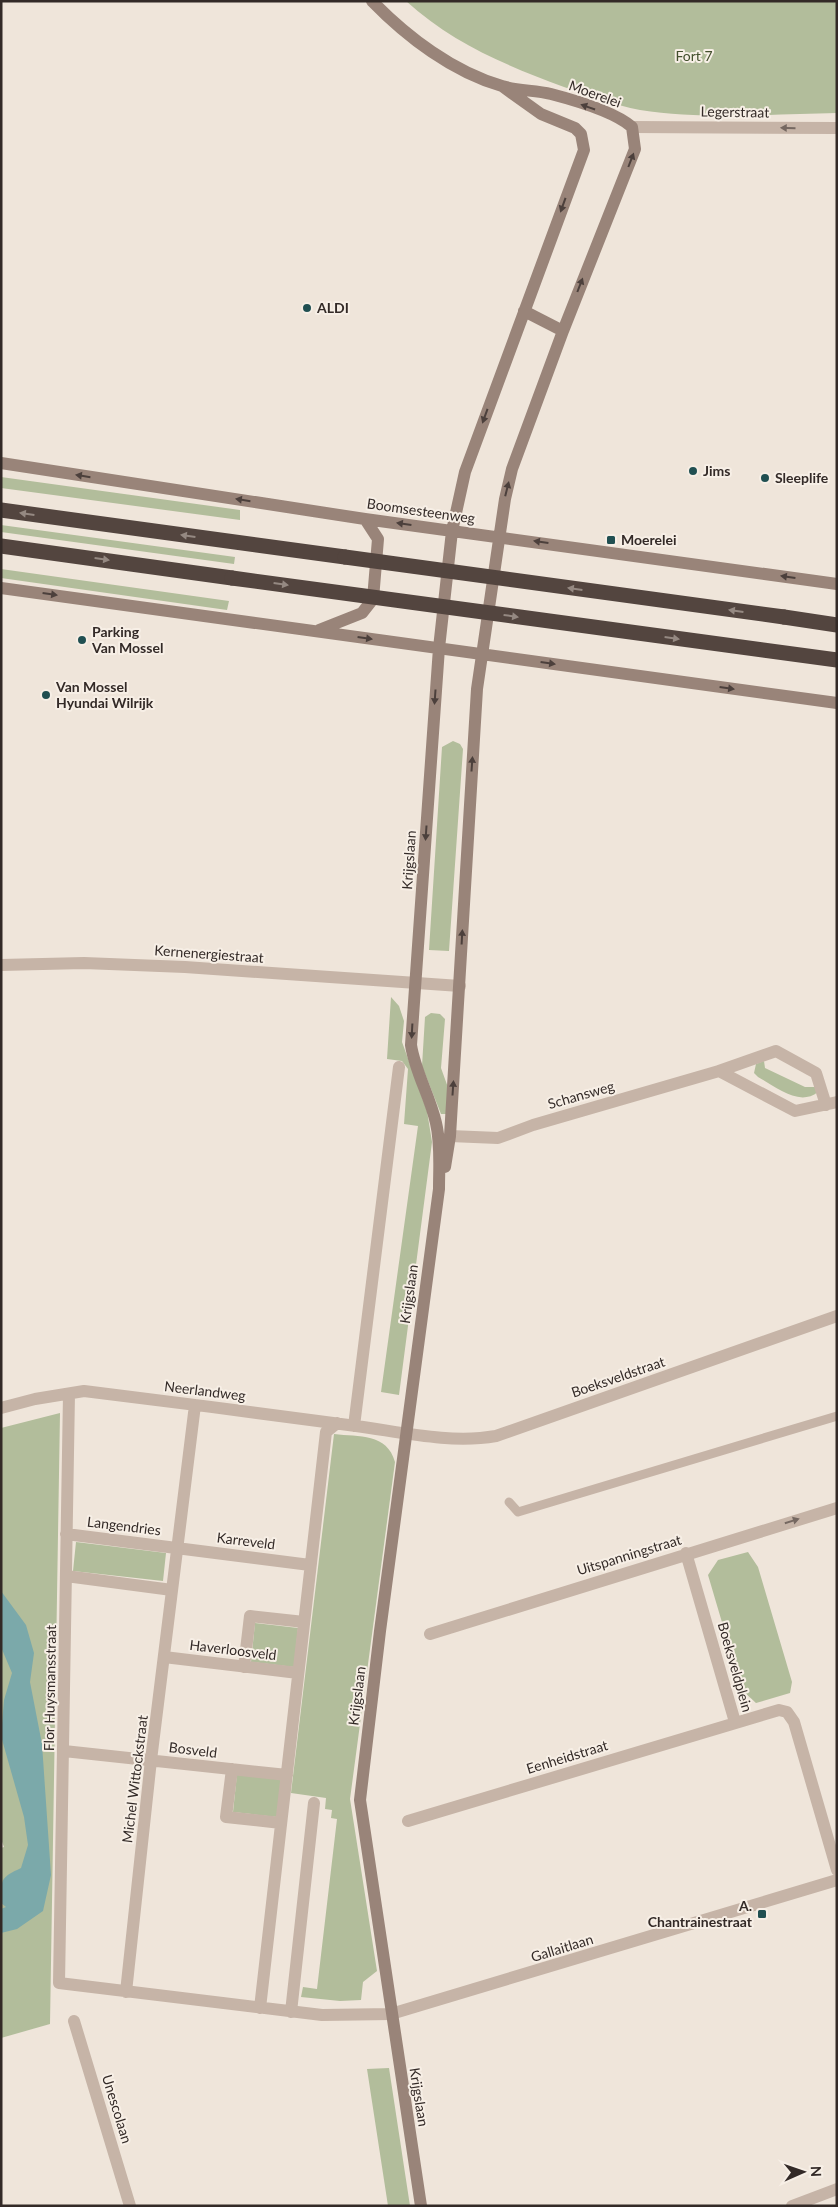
<svg xmlns="http://www.w3.org/2000/svg" width="838" height="2207" viewBox="0 0 838 2207" font-family="Lato,sans-serif">
<rect width="100%" height="100%" fill="#efe5da"/>
<!-- green -->
<path fill="#b2bd9b" d="M 406,1 L 837,1 L 837,113 C 772,114 704,120 640,110 C 614,105 590,96 564,87 C 507,66 452,43 406,1 Z
M 1,477 L 240,510 L 240,520 L 1,488 Z
M 1,525 L 235,557 L 234,564 L 1,532 Z
M 1,569 L 229,601 L 227,610 L 1,578 Z
M 453,741 L 460,744 L 463,749 L 449,951 L 429,950 L 442,747 Z
M 391,997 L 399,1006 L 404,1021 L 402,1042 L 427,1111 L 432,1142 L 399,1395 L 381,1392 L 418,1126 L 404,1124 L 408,1069 L 402,1061 L 387,1059 Z
M 431,1013 L 440,1014 L 445,1019 L 441,1068 L 450,1093 L 448,1114 L 441,1114 L 422,1066 L 425,1017 Z
M 764,1061 L 765,1068 L 805,1087 L 816,1087 L 818,1092 C 799,1107 776,1087 758,1077 L 754,1073 L 756,1064 Z
M 60,1413 L 50,2024 L 1,2038 L 1,1848 L 4,1847 L 1,1839 L 1,1428 Z
M 334,1434 C 359,1437 387,1433 395,1462 L 350,1799 L 377,1971 L 363,1982 L 361,2000 L 340,2001 L 301,1997 L 303,1987 L 317,1989 L 337,1819 L 331,1818 L 332,1810 L 325,1809 L 326,1798 L 291,1793 Z
M 76,1542 L 166,1553 L 163,1581 L 73,1571 Z
M 748,1552 L 758,1567 L 792,1682 L 790,1693 L 756,1703 L 742,1690 L 708,1575 L 718,1560 Z
M 255,1623 L 298,1628 L 294,1667 L 251,1662 Z
M 237,1774 L 281,1779 L 277,1817 L 233,1812 Z
M 389,2068 L 410,2206 L 388,2206 L 367,2069 Z"/>
<!-- water -->
<path fill="#7ba9aa" d="M 1,1591 L 26,1625 L 34,1653 L 30,1682 L 42,1744 L 51,1875 L 43,1911 L 17,1929 L 1,1933 L 1,1909 L 6,1907 L 1,1903 C 1,1879 0,1878 21,1868 L 28,1845 L 24,1817 L 1,1736 L 4,1700 L 12,1673 L 1,1647 Z"/>
<g fill="none" stroke-linecap="round" stroke-linejoin="round">
<!-- lane -->
<path stroke="#c6b4a7" stroke-width="9" d="M 509,1502 L 518,1512 L 837,1416"/>
<!-- street -->
<path stroke="#c6b4a7" stroke-width="12" d="M 632,127 L 837,128
M 1,965 L 84,963 L 185,967 L 460,986
M 719,1071 L 776,1051 L 816,1073 L 826,1105
M 450,1136 L 498,1138 L 533,1125 L 719,1071 L 795,1111 L 837,1102
M 69,1394 L 59,1983 L 322,2015 L 391,2014 L 837,1880
M 1,1408 L 35,1399 L 84,1391 C 175,1402 265,1414 356,1426 C 401,1432 451,1444 496,1436 L 837,1316
M 354,1426 L 399,1067
M 66,1534 L 310,1565
M 686,1553 L 735,1722
M 66,1576 L 172,1590
M 430,1634 L 837,1508
M 164,1657 L 298,1673
M 244,1667 L 250,1616 L 304,1622
M 64,1751 L 287,1775
M 232,1769 L 226,1817 L 281,1823
M 408,1821 L 779,1710 L 787,1712 L 794,1722 L 837,1870
M 126,1992 L 151,1760 L 195,1405
M 260,2008 L 326,1432 L 337,1423
M 291,2012 L 314,1803
M 74,2021 L 130,2206
M 792,2206 L 837,2189"/>
<!-- secondary -->
<path stroke="#998479" stroke-width="12" d="M 372,1 C 407,37 453,72 502,86 C 518,91 535,90 551,94 C 574,100 615,112 632,127 L 635,149 L 563,331 L 512,469 L 505,499 L 477,689 L 450,1136 L 445,1167
M 524,311 L 563,331
M 1,463 L 365,519 L 837,584
M 1,588 L 837,703
M 319,630 L 362,613 L 373,599 L 378,539 L 365,519
M 421,2206 L 360,1800 L 380,1631 L 439,1189 C 439,1167 441,1144 436,1123 C 430,1096 415,1072 411,1045 L 439,648 L 452,531 L 465,472 L 584,150 L 581,134 L 575,128 L 541,114 L 502,86"/>
<!-- highway -->
<path stroke="#53453f" stroke-width="15" d="M 1,510 L 345,557
M 1,546 L 232,578
M 784,617 L 837,625"/>
<!-- highway-bridge -->
<path stroke="#53453f" stroke-width="15" d="M 345,557 L 784,617
M 232,578 L 837,660"/>
</g>
<!-- one-way arrows -->
<defs><path id="oneway-solid" d="M-6-.8H1V-3.2L6.5 0L1 3.2V.8H-6Z" transform="scale(1.25)"/></defs>
<g fill="#4c403c">
<use href="#oneway-solid" transform="translate(588 107) rotate(-161)"/>
<use href="#oneway-solid" transform="translate(631 160) rotate(-69)"/>
<use href="#oneway-solid" transform="translate(563 205) rotate(110)"/>
<use href="#oneway-solid" transform="translate(580 285) rotate(-69)"/>
<use href="#oneway-solid" transform="translate(485 416) rotate(110)"/>
<use href="#oneway-solid" transform="translate(83 476) rotate(-171)"/>
<use href="#oneway-solid" transform="translate(507 489) rotate(-76)"/>
<use href="#oneway-solid" transform="translate(243 500) rotate(-171)"/>
<use href="#oneway-solid" transform="translate(404 524) rotate(-172)"/>
<use href="#oneway-solid" transform="translate(541 542) rotate(-172)"/>
<use href="#oneway-solid" transform="translate(788 577) rotate(-172)"/>
<use href="#oneway-solid" transform="translate(50 594) rotate(8)"/>
<use href="#oneway-solid" transform="translate(365 638) rotate(8)"/>
<use href="#oneway-solid" transform="translate(548 663) rotate(8)"/>
<use href="#oneway-solid" transform="translate(727 688) rotate(8)"/>
<use href="#oneway-solid" transform="translate(435 697) rotate(94)"/>
<use href="#oneway-solid" transform="translate(472 764) rotate(-86)"/>
<use href="#oneway-solid" transform="translate(426 833) rotate(94)"/>
<use href="#oneway-solid" transform="translate(462 937) rotate(-87)"/>
<use href="#oneway-solid" transform="translate(412 1031) rotate(93)"/>
<use href="#oneway-solid" transform="translate(453 1088) rotate(-86)"/>
</g>
<g fill="#756861">
<use href="#oneway-solid" transform="translate(788 128) rotate(-179)"/>
<use href="#oneway-solid" transform="translate(792 1521) rotate(-17)"/>
</g>
<g fill="#958982">
<use href="#oneway-solid" transform="translate(27 514) rotate(-172)"/>
<use href="#oneway-solid" transform="translate(188 536) rotate(-172)"/>
<use href="#oneway-solid" transform="translate(102 559) rotate(8)"/>
<use href="#oneway-solid" transform="translate(281 584) rotate(8)"/>
<use href="#oneway-solid" transform="translate(575 589) rotate(-172)"/>
<use href="#oneway-solid" transform="translate(736 611) rotate(-172)"/>
<use href="#oneway-solid" transform="translate(511 616) rotate(8)"/>
<use href="#oneway-solid" transform="translate(672 638) rotate(8)"/>
</g>
<!-- markers -->
<g fill="#204f51" stroke="#f7efe6" stroke-width="2">
<circle cx="307" cy="308" r="5"/>
<circle cx="693" cy="471" r="5"/>
<circle cx="765" cy="478" r="5"/>
<rect x="606" y="535" width="10" height="10" rx="2.5"/>
<circle cx="82" cy="640" r="5"/>
<circle cx="46" cy="695" r="5"/>
<rect x="757" y="1909" width="10" height="10" rx="2.5"/>
</g>
<g text-anchor="middle" stroke-width="4" stroke-linejoin="round" paint-order="stroke">
<!-- park labels -->
<g font-size="14" fill="#434f2d" stroke="#f7efe6">
<text x="694" y="61">Fort 7</text>
</g>
<!-- street labels -->
<g font-size="14" fill="#332a27" stroke="#f7efe6">
<text transform="translate(595 94) rotate(20)" y="5">Moerelei</text>
<text transform="translate(735 112) rotate(1)" y="5">Legerstraat</text>
<text transform="translate(421 511) rotate(8)" y="5">Boomsesteenweg</text>
<text transform="translate(409 860) rotate(-86)" y="5">Krijgslaan</text>
<text transform="translate(209 954) rotate(4)" y="5">Kernenergiestraat</text>
<text transform="translate(581 1095) rotate(-16)" y="5">Schansweg</text>
<text transform="translate(409 1294) rotate(-82)" y="5">Krijgslaan</text>
<text transform="translate(618 1377) rotate(-19)" y="5">Boeksveldstraat</text>
<text transform="translate(205 1391) rotate(7)" y="5">Neerlandweg</text>
<text transform="translate(124 1526) rotate(7)" y="5">Langendries</text>
<text transform="translate(246 1541) rotate(7)" y="5">Karreveld</text>
<text transform="translate(629 1555) rotate(-17)" y="5">Uitspanningstraat</text>
<text transform="translate(233 1650) rotate(7)" y="5">Haverloosveld</text>
<text transform="translate(735 1667) rotate(74)" y="5">Boeksveldplein</text>
<text transform="translate(50 1688) rotate(-89)" y="5">Flor Huysmansstraat</text>
<text transform="translate(357 1696) rotate(-83)" y="5">Krijgslaan</text>
<text transform="translate(193 1750) rotate(7)" y="5">Bosveld</text>
<text transform="translate(567 1757) rotate(-17)" y="5">Eenheidstraat</text>
<text transform="translate(135 1779) rotate(-83)" y="5">Michel Wittockstraat</text>
<text transform="translate(562 1948) rotate(-17)" y="5">Gallaitlaan</text>
<text transform="translate(419 2097) rotate(81)" y="5">Krijgslaan</text>
<text transform="translate(117 2109) rotate(73)" y="5">Unescolaan</text>
</g>
<!-- poi labels -->
<g font-size="14" font-weight="bold" fill="#332a27" stroke="#f7efe6" text-anchor="start">
<text x="317" y="313">ALDI</text>
<text x="703" y="476">Jims</text>
<text x="775" y="483">Sleeplife</text>
<text x="621" y="545">Moerelei</text>
<text x="92" y="637">Parking<tspan x="92" dy="16">Van Mossel</tspan></text>
<text x="56" y="692">Van Mossel<tspan x="56" dy="16">Hyundai Wilrijk</tspan></text>
<text x="752" y="1911" text-anchor="end">A.<tspan x="752" dy="16">Chantrainestraat</tspan></text>
</g>
</g>
<!-- border -->
<rect width="838" height="2207" fill="none" stroke="#332a27" stroke-width="5"/>
<!-- north arrow -->
<g transform="translate(803 2172) rotate(88)" stroke="#f7efe6" stroke-width="4" paint-order="stroke">
<path d="M0-4L9 19L0 12L-9 19Z" fill="#332a27"/>
<text y="-8" font-size="14" font-weight="bold" text-anchor="middle" fill="#332a27">N</text>
</g>
</svg>
